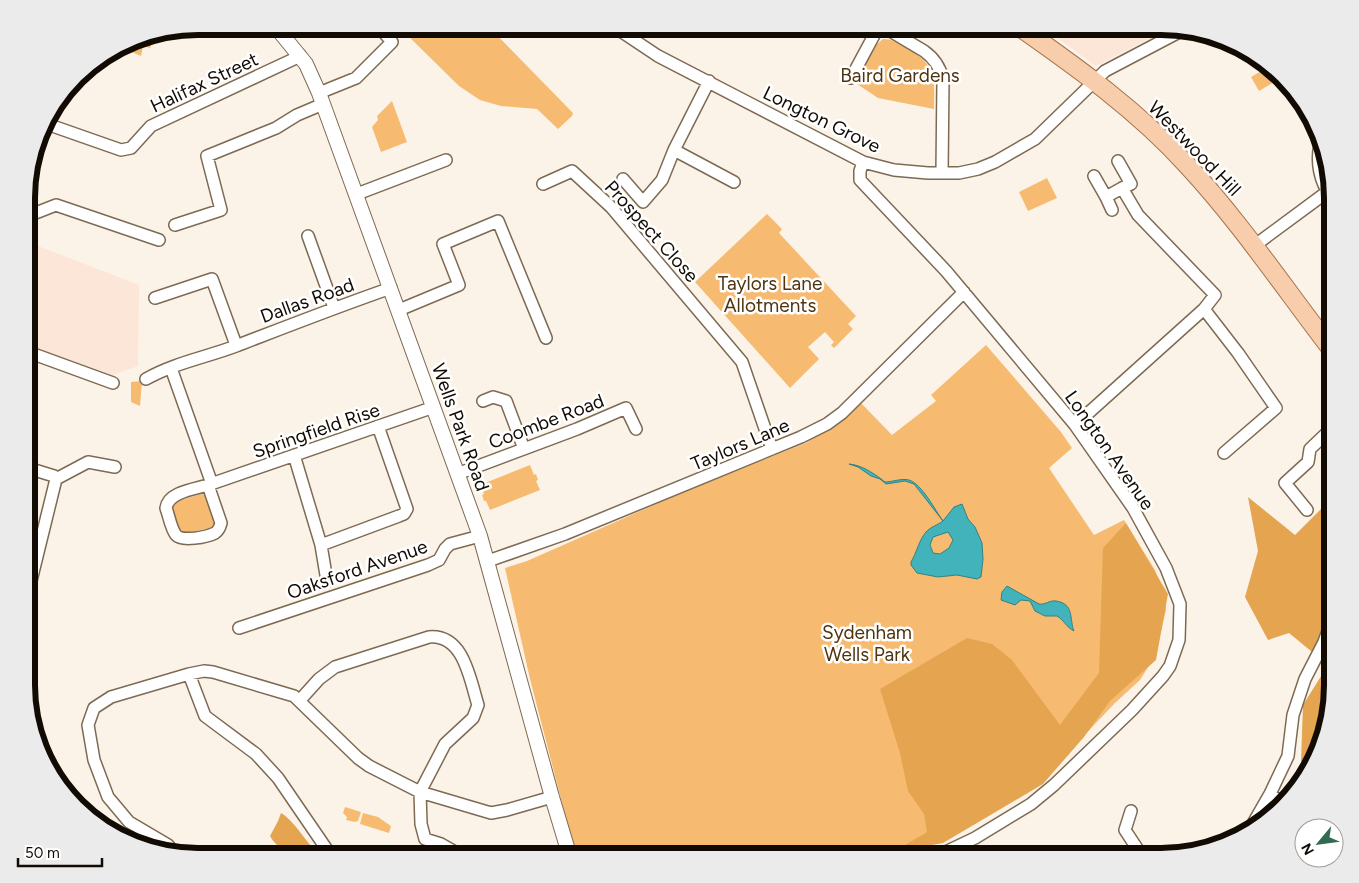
<svg xmlns="http://www.w3.org/2000/svg" width="1359" height="883" viewBox="0 0 1359 883" font-family="Figtree,sans-serif">
<rect width="100%" height="100%" fill="#fcf3e8"/>
<!-- education -->
<path fill="#fbe6d8" d="M 1041,26 L 1162,26 L 1170,28 L 1096,66 Z
M 28,242 L 139,285 L 138,366 L 113,375 L 28,345 Z"/>
<!-- green -->
<path fill="#f6bb70" d="M 398,26 L 488,26 L 573,113 L 572,116 L 558,129 L 537,109 L 501,106 L 480,100 L 459,86 Z
M 155,35 L 150,48 L 143,46 L 141,56 L 120,47 L 132,39 Z
M 883,39 C 893,39 899,44 908,49 C 938,67 934,77 934,109 L 878,98 L 854,82 C 859,77 863,78 869,80 L 872,74 L 866,69 L 865,64 L 876,45 Z
M 1268,67 L 1279,79 L 1259,91 L 1251,77 Z
M 392,101 L 407,142 L 381,152 L 372,127 L 378,120 L 377,116 Z
M 1047,178 L 1057,198 L 1028,211 L 1019,192 Z
M 767,214 L 782,229 L 779,233 L 856,316 L 848,324 L 853,329 L 834,348 L 831,345 L 834,342 L 825,332 L 808,347 L 819,359 L 790,388 L 695,282 Z
M 986,345 L 1061,432 L 1072,448 L 1049,468 L 1094,535 L 1124,520 L 1155,570 L 1165,596 L 1166,610 L 1158,644 L 1150,664 L 1140,680 L 1115,703 L 1074,746 L 897,850 L 872,857 L 576,857 L 530,679 L 505,568 L 527,561 L 681,493 L 806,443 L 843,419 L 861,403 L 892,435 L 936,401 L 931,395 Z
M 142,381 L 140,406 L 131,402 L 131,382 Z
M 530,465 L 534,475 L 536,474 L 538,480 L 536,481 L 540,490 L 490,510 L 486,501 L 484,501 L 482,495 L 484,494 L 480,485 Z
M 201,494 L 206,495 L 215,522 L 210,528 L 186,533 C 177,530 172,516 172,507 L 178,501 Z
M 345,807 L 361,812 L 358,821 L 355,822 L 346,820 L 347,817 L 343,813 Z
M 363,813 L 378,817 L 391,826 L 389,833 L 360,824 Z"/>
<!-- forest -->
<path fill="#e4a450" d="M 1248,497 L 1295,535 L 1332,498 L 1332,696 L 1311,761 L 1301,761 L 1303,705 L 1328,665 L 1289,633 L 1268,640 L 1245,597 L 1258,551 Z
M 1126,523 L 1168,594 L 1156,660 L 1110,701 L 1084,737 L 1043,784 L 943,843 L 893,852 L 927,832 L 924,814 L 908,791 L 900,753 L 880,689 L 967,638 L 992,644 L 1012,660 L 1060,725 L 1099,673 L 1103,548 Z
M 281,813 C 294,820 308,845 321,857 L 287,857 C 282,848 274,844 270,836 L 278,821 Z"/>
<!-- water -->
<path fill="#42b3ba" stroke="#348183" fill-rule="evenodd" d="M 849,464 C 862,465 875,474 885,482 C 893,482 901,478 909,480 C 922,484 935,510 943,521 L 954,507 L 962,504 L 968,519 L 975,527 L 982,543 L 983,559 L 981,577 L 977,579 L 957,575 L 938,577 L 917,573 L 911,565 L 911,562 C 917,552 919,540 926,532 C 930,527 938,525 943,521 L 914,484 L 905,481 L 886,484 L 880,479 L 871,476 L 858,467 ZM 948,532 L 953,540 L 949,548 L 940,554 L 933,553 L 930,545 L 933,537 Z
M 1007,586 L 1039,604 C 1046,605 1049,600 1056,601 C 1075,604 1069,619 1074,631 C 1066,627 1064,620 1057,616 L 1045,616 L 1035,611 L 1030,601 L 1021,600 L 1015,605 L 1001,600 L 1002,592 Z"/>
<g fill="none" stroke-linecap="round" stroke-linejoin="round">
<defs>
<path id="minor" d="M 613,26 L 658,56 L 863,162 L 894,170 L 928,173 L 959,173 L 978,169 L 995,162 L 1035,139 L 1105,71 L 1183,30
M 882,26 L 924,51 C 934,58 940,67 943,79 L 942,173
M 851,78 L 879,26
M 709,81 L 674,150 L 734,182
M 319,93 L 356,78 L 392,42 L 378,26
M 44,123 L 121,150 L 131,148 L 151,126 L 296,58 L 300,55
M 1320,145 C 1316,162 1320,183 1331,196
M 1118,161 L 1131,184 L 1122,188
M 863,162 L 860,171 L 860,180 L 946,271 L 1075,425 L 1133,508 L 1166,568 L 1180,604 L 1179,640 L 1170,666 L 1163,676 L 1132,710 L 1054,785 L 1031,804 L 975,838 L 937,856
M 1094,176 L 1106,197 L 1122,188 L 1138,215 L 1215,295 L 1204,309
M 623,179 L 643,202 L 662,180 L 674,150
M 543,184 L 572,171 L 611,207 L 742,362 L 772,449
M 357,194 L 446,160
M 1106,197 L 1112,210
M 28,216 L 56,205 L 159,240
M 175,225 L 221,210 L 207,156 L 276,128 L 297,115 L 323,104
M 308,236 L 334,308
M 1254,246 L 1327,192
M 155,298 L 212,279 L 236,345
M 399,310 L 459,285 L 443,244 L 498,221 L 546,338
M 28,352 L 113,383
M 171,368 L 212,484
M 146,379 C 174,363 207,357 236,346 C 288,326 339,306 391,288
M 483,401 L 493,397 L 506,401 L 524,449
M 1075,425 L 1204,309 L 1238,353 L 1276,408 L 1224,453
M 294,455 L 321,545 L 399,516 L 404,514 L 407,509 L 378,426
M 28,468 L 54,476 L 56,479 L 28,593
M 457,474 L 577,429 L 626,408 L 636,429
M 56,479 L 88,462 L 115,467
M 208,485 L 434,407
M 208,485 L 221,523 C 220,527 218,531 215,533 C 207,537 182,542 176,535 C 171,529 169,516 166,508 C 168,492 195,489 208,485 Z
M 1307,510 L 1285,483 L 1308,462 L 1310,449 L 1332,428
M 321,545 L 327,581
M 488,561 L 565,534 L 801,437 L 827,424 L 842,413 L 964,292
M 239,628 L 428,565 L 439,560 L 445,549 L 450,544 L 480,536
M 189,674 L 205,716 L 256,754 L 278,778 L 332,857
M 300,700 L 319,679 L 335,667 L 429,637 C 464,634 470,680 478,705 L 473,718 L 445,744 L 420,792 L 421,824 L 425,839 L 441,844 L 464,857
M 1270,794 L 1281,802
M 1131,811 L 1125,830 L 1142,856
M 1247,834 L 1270,794 L 1288,756 L 1293,715 L 1305,679 L 1324,642 L 1332,620
M 127,840 L 148,834
M 174,853 L 168,845 L 129,822 L 108,797 L 94,760 L 88,725 L 94,708 L 111,697 L 189,674 L 204,671 L 213,672 L 294,696 L 358,758 L 369,766 L 420,792 L 491,813 L 507,810 L 552,797"/>
<path id="tertiary" d="M 275,26 L 306,64 L 319,93 L 480,536 L 552,797 L 570,857"/>
<path id="primary" d="M 1018,26 C 1078,68 1138,111 1187,165 C 1240,222 1285,289 1332,350"/>
</defs>
<!-- minor casing -->
<use href="#minor" stroke="#7d6a53" stroke-width="14"/>
<!-- tertiary casing -->
<use href="#tertiary" stroke="#7d6a53" stroke-width="16"/>
<!-- primary casing -->
<use href="#primary" stroke="#a4744c" stroke-width="20"/>
<!-- minor -->
<use href="#minor" stroke="#fff" stroke-width="11"/>
<!-- tertiary -->
<use href="#tertiary" stroke="#fff" stroke-width="14"/>
<!-- primary -->
<use href="#primary" stroke="#f8cdab" stroke-width="18"/>
</g>
<g text-anchor="middle" stroke-width="5" stroke-linejoin="round" paint-order="stroke">
<!-- park labels -->
<g font-size="19" fill="#4e3410" stroke="#fff">
<text x="900" y="82">Baird Gardens</text>
<text x="770" y="290">Taylors Lane<tspan x="770" dy="22">Allotments</tspan></text>
<text x="867" y="639">Sydenham<tspan x="867" dy="22">Wells Park</tspan></text>
</g>
<!-- street labels -->
<g font-size="19" fill="#120b04" stroke="#fff">
<text transform="translate(204 82) rotate(-25)" y="7">Halifax Street</text>
<text transform="translate(822 119) rotate(26)" y="7">Longton Grove</text>
<text transform="translate(1195 148) rotate(46)" y="7">Westwood Hill</text>
<text transform="translate(652 231) rotate(48)" y="7">Prospect Close</text>
<text transform="translate(307 300) rotate(-20)" y="7">Dallas Road</text>
<text transform="translate(546 421) rotate(-21)" y="7">Coombe Road</text>
<text transform="translate(461 427) rotate(70)" y="7">Wells Park Road</text>
<text transform="translate(316 430) rotate(-19)" y="7">Springfield Rise</text>
<text transform="translate(740 444) rotate(-23)" y="7">Taylors Lane</text>
<text transform="translate(1110 450) rotate(55)" y="7">Longton Avenue</text>
<text transform="translate(357 569) rotate(-19)" y="7">Oaksford Avenue</text>
</g>
</g>
<!-- crop -->
<path d="M0 0H1359V883H0ZM198 35H1161A163 163 0 0 1 1324 198V685A163 163 0 0 1 1161 848H198A163 163 0 0 1 35 685V198A163 163 0 0 1 198 35Z" fill="#ecebeb" fill-rule="evenodd"/>
<path fill="none" stroke="#120b04" stroke-width="6" d="M198 35H1161A163 163 0 0 1 1324 198V685A163 163 0 0 1 1161 848H198A163 163 0 0 1 35 685V198A163 163 0 0 1 198 35Z"/>
<!-- north arrow -->
<g transform="translate(1319 843) rotate(241)"><circle r="24" fill="#ffffff" stroke="#a09d9b"/>
<path d="M0-4L9 19L0 12L-9 19Z" fill="#336950"/>
<text y="-8" font-size="14" font-weight="bold" text-anchor="middle" fill="#120b04">N</text>
</g>
<!-- scale -->
<path d="M18 858v8h84v-8" fill="none" stroke="#120b04" stroke-width="2.5"/>
<text x="25" y="858" font-size="15" fill="#120b04" stroke="#ffffff" stroke-width="4" paint-order="stroke">50 m</text>
</svg>
